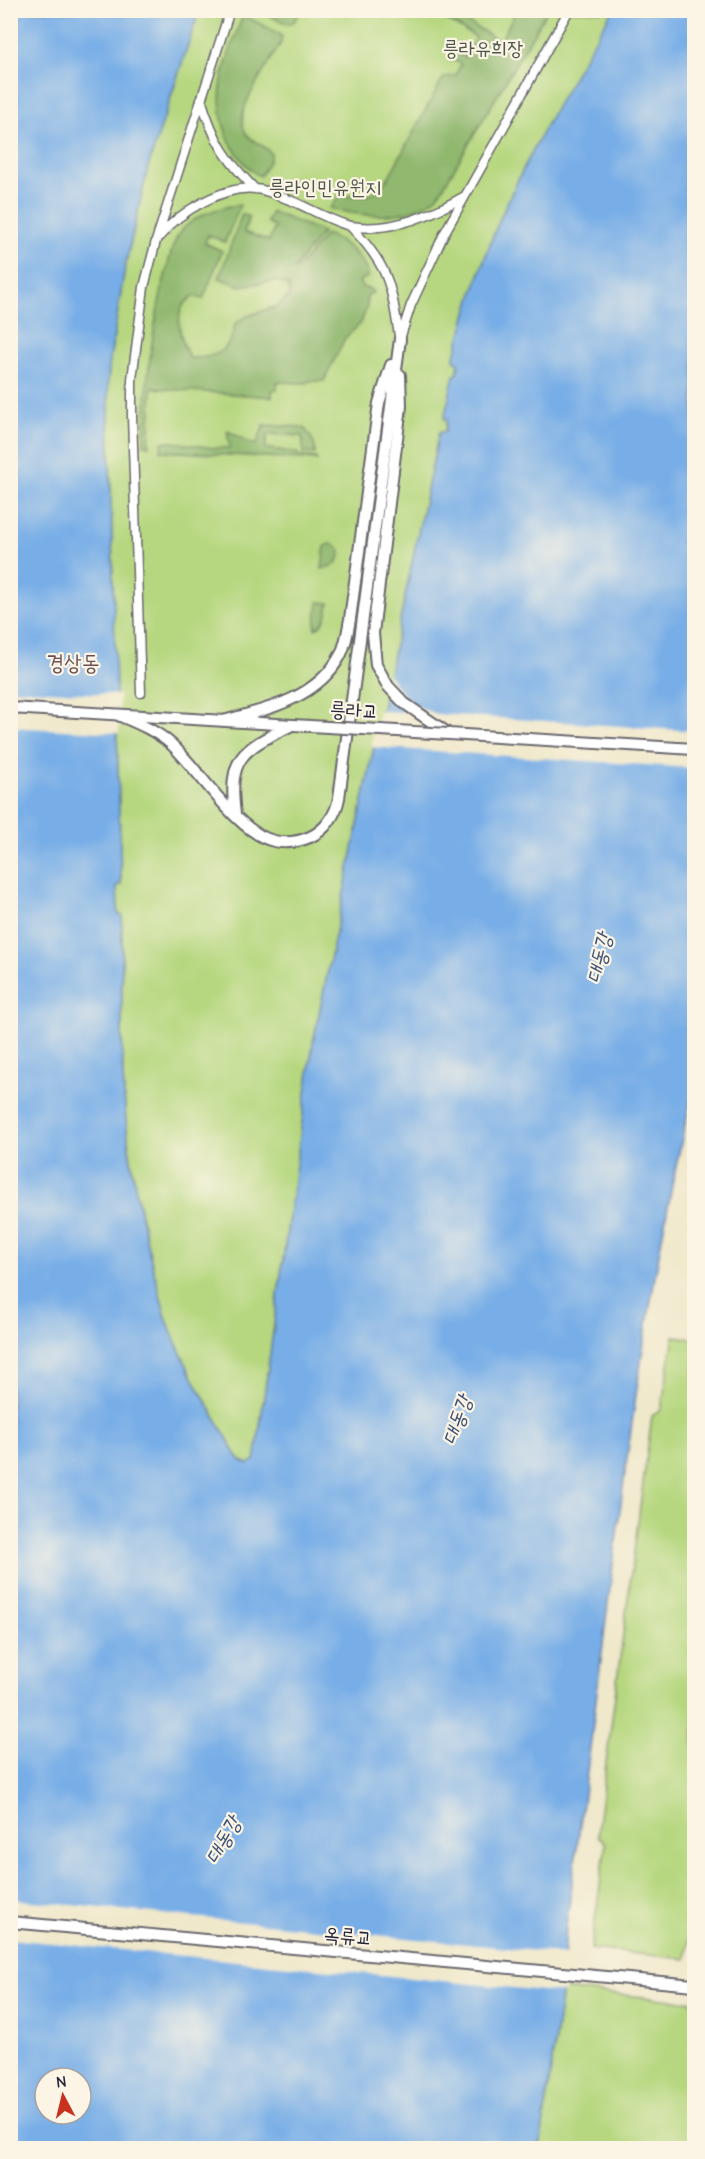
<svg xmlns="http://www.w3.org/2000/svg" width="705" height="2159" viewBox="0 0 705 2159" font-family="'Comic Neue','Poor Story',sans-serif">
<rect width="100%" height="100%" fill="#fcf5e5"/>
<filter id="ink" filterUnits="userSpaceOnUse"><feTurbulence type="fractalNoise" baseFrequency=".0167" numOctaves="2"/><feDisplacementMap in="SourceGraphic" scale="12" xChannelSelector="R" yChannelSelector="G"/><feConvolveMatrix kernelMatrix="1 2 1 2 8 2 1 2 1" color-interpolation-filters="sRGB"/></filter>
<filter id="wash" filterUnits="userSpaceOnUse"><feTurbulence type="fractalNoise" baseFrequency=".008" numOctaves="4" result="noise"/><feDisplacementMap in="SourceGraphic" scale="24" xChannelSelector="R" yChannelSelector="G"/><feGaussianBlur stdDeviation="1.35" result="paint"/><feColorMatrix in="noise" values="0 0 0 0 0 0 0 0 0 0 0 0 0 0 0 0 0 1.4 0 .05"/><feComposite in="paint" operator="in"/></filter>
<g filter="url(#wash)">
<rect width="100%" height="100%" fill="#efe8ca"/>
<!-- green -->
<path fill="#b6d77f" stroke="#6c7c5d" stroke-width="1.5" d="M 10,11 L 21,11 L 11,69 L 10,68 Z
M 199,11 L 612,11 C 574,77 534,142 503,212 C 482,259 467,310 454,360 L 459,362 L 457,376 L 455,375 L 445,433 L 439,432 L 313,1043 L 256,1455 L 255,1460 L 249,1464 L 241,1461 L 236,1454 C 211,1409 181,1363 165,1314 C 148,1250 133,1187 126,1121 C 120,1053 122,984 122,916 L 118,915 L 117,885 L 121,884 L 108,381 L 110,359 L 125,267 L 148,167 Z
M 674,1336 L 694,1339 L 694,1900 L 686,1959 L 591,1949 L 606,1843 L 598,1836 L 599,1817 L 652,1416 L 661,1410 Z
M 562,1989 L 694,2002 L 694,2148 L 540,2148 Z"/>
<!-- forest -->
<path fill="#90b86e" stroke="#596d54" stroke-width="1.5" d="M 259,11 L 300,11 L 294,22 L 288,24 Z
M 431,11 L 448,11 L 500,41 L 516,11 L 547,11 L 438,196 C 408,221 365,218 330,208 L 339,196 C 366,194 370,202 388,178 L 442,80 L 445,77 L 455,76 L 461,64 L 449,58 L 453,51 L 465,57 L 476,37 Z
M 243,15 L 280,34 L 282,37 L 281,43 C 272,59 245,98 243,114 C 242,120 243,128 246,133 C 252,143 266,145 271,154 L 269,162 L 260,176 C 248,170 239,157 232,146 C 207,100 227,59 243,15 Z
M 237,205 L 240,205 L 225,242 L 208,235 L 205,243 L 222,251 L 203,299 L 193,296 C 190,299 185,303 183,306 C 175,320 182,346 190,358 C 217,358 230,352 235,324 L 247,316 L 278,306 L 290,295 L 288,285 L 275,281 L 240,286 L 219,278 L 242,214 L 249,217 L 244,232 L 269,241 L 275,227 L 267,222 L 272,212 L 323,232 L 294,268 L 296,270 L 326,234 C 345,242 362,256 369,276 L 359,281 L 362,287 L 371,290 L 373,293 L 367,295 L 367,306 L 361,323 L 345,338 L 324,381 L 308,381 L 307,383 L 277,382 L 277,390 L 272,390 L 272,397 L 152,388 L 149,446 L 144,445 C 145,387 151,333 165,276 C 170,259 172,238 186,226 C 200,213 219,208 237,205 Z
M 264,425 L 303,427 C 311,436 316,443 315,454 L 304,453 L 302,436 L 268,434 L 265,448 L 297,453 L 300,456 L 316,458 L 317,460 L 161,451 L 162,443 L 166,441 L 214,448 L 230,448 L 227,431 C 238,435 245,442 256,445 Z
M 330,544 L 335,545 L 341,550 C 340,563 334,566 322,569 L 325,546 Z
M 318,602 L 329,603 C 327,615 326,623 315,629 Z"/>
<!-- water -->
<path fill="#78aee7" stroke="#4d6891" stroke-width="1.5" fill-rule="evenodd" d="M 21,11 L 199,11 L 148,167 L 125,267 L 110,359 L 108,381 L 121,885 L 117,885 L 118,915 L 122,915 C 122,983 120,1053 126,1121 C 132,1187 148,1250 165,1314 C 181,1363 211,1409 236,1454 L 241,1461 L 249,1464 L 255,1460 L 256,1455 L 313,1043 L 439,432 L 445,432 L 447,419 L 444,419 L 454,375 L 457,375 L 459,362 L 454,360 C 467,310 482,260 503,212 C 534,142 573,77 612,11 L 694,11 L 694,1086 C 628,1362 607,1647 566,1927 L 562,1989 L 540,2148 L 11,2148 L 10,69 ZM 45,2078 L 81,2078 L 81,2114 L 45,2114 Z"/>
<!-- pier -->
<path fill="#efe8ca" d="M 387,673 L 401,692 L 409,700 L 421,708 L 436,714 L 694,731 L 694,768 L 371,747 L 379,711 L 403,712 L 383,689 Z
M 11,689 L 119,695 L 119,733 L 10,727 Z
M 11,1899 L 567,1954 L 565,1993 L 10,1939 Z"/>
</g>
<g filter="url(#ink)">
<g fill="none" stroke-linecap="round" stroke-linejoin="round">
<defs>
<path id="minor" d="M 201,99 C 214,141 224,157 255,189
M 350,226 C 388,265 391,283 399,336
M 160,236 C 179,212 224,185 256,189 C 266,190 278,195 287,199 C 304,205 334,223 351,226 C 390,233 432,215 465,196
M 400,339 L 411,305 L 444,234 L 569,10
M 141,693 L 132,416 L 132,379 L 144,287 L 156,241 L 230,10"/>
<path id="major" d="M 400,375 L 401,406 L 373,633 L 376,665 L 388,686 L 404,703 L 449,734 L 694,749
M 10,708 L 293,725
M 118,715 C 137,723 155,730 171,744 C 199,769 237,833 274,841 C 287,844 298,842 310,837 C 326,830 336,814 339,798 L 400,339
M 223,721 C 266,710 319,698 341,654 C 346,644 348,631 350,619 L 379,403 L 391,365
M 235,814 C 228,758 241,750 290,726
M 10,1922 L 694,1985"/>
</defs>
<!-- minor casing -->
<use href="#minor" stroke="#6a676d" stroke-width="11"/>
<!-- major casing -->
<use href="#major" stroke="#6a676d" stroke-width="14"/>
<!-- minor -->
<use href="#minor" stroke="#fff" stroke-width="8"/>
<!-- major -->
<use href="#major" stroke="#fff" stroke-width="10"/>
<defs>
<path id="major-bridge" d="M 293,725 L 449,734"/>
</defs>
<!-- major-bridge casing -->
<use href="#major-bridge" stroke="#6a676d" stroke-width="14" stroke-linecap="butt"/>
<!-- major-bridge -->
<use href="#major-bridge" stroke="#fff" stroke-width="10"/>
</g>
</g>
<g text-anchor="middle" stroke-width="4.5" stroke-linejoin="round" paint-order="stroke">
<!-- park labels -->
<g font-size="20" fill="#4e584f" stroke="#fcf5e5">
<text x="483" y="55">릉라유희장</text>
<text x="325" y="194">릉라인민유원지</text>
</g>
<!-- street labels -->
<g font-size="20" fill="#22223b" stroke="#fcf5e5">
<text transform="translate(354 710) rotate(3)" y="7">릉라교</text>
<text transform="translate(348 1936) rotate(5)" y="7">옥류교</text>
</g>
<!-- water labels -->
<g font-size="21" font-style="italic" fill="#405377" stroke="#fcf5e5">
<text transform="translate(599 958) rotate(-76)" y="7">대동강</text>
<text transform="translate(457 1420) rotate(-70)" y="7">대동강</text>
<text transform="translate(223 1840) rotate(-60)" y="7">대동강</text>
</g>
<!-- quarter labels -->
<g font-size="22" fill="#695058" stroke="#fcf5e5">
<text x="73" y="670">경상동</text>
</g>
</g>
<!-- margin -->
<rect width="705" height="2159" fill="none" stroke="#fcf5e5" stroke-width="36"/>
<!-- north arrow -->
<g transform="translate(63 2096) rotate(353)"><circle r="28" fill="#fcf5e5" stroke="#a5a1a1" stroke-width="1.5"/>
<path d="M0-4.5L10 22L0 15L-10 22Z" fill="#c8321e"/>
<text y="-9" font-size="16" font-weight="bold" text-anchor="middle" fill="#22223b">N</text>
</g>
</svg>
